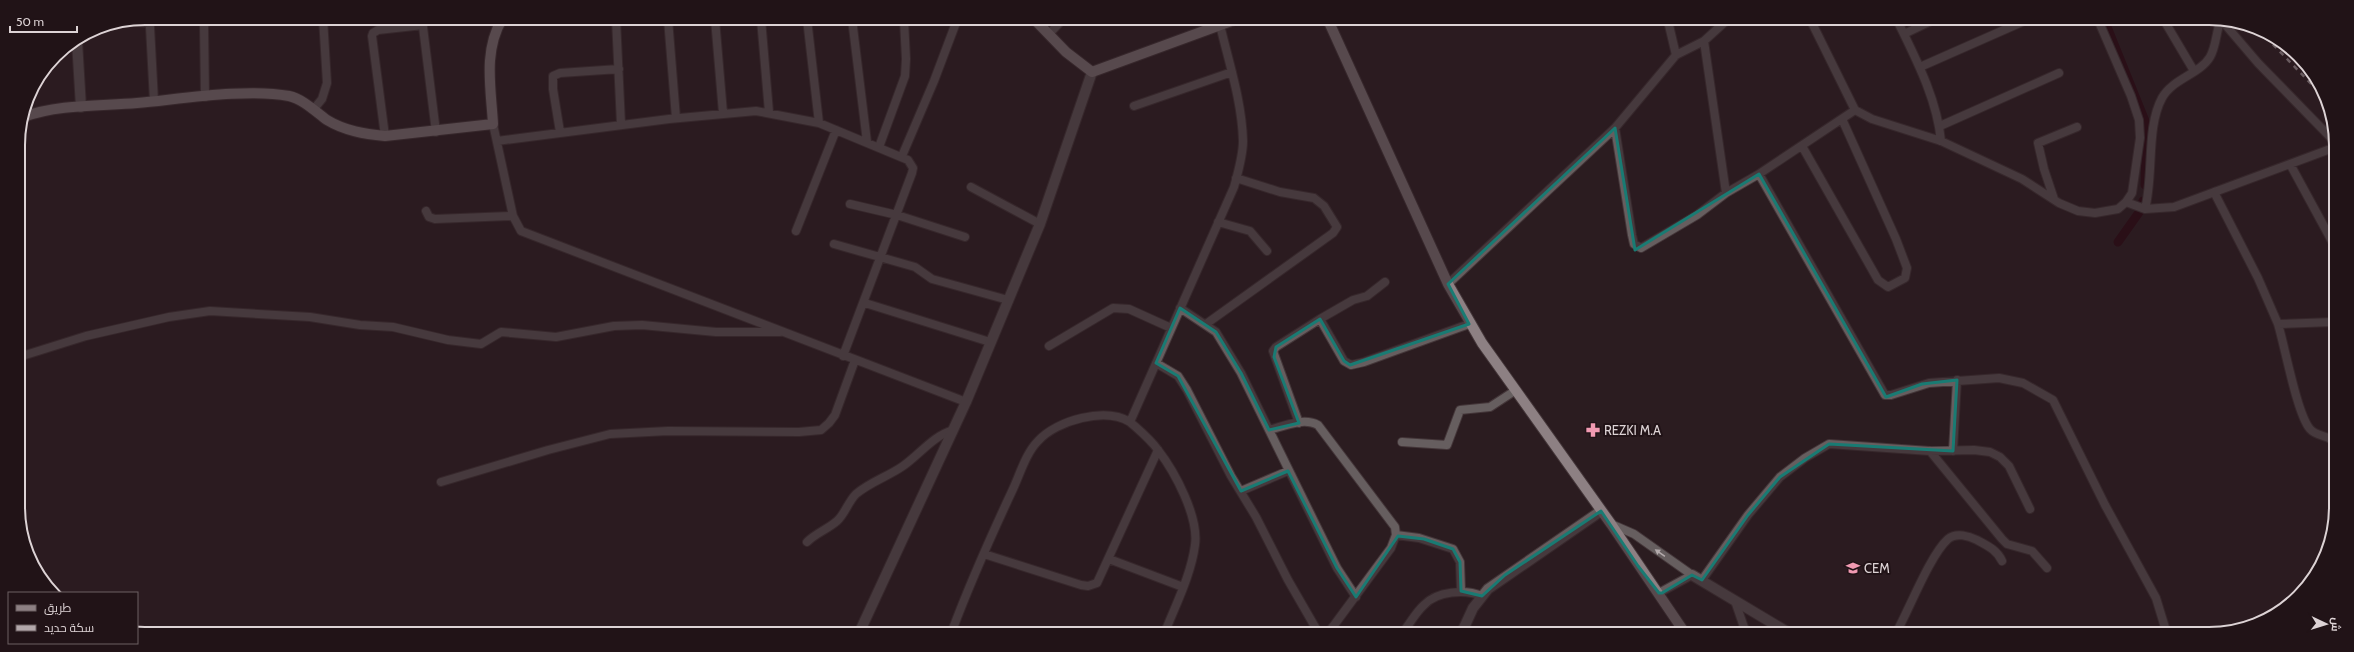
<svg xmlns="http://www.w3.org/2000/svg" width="2354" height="652" viewBox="0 0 2354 652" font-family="Cabin,Cairo,sans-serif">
<rect width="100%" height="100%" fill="#2b1c20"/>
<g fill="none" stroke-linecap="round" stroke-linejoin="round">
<!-- canal -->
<path stroke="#28000d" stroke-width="9" d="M 2105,22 L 2147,126 L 2145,185
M 2118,242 L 2140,211 L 2143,201"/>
<defs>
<path id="minor" d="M 422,19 L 436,132
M 616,19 L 621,124
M 668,19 L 676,118
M 715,19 L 723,113
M 761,19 L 769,112
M 807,19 L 819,123
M 852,19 L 867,142
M 129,21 L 148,23 L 150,27 L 154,101
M 1668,21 L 1676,55
M 1811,21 L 1855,110 L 1872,119 L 1941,141 L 2022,179 L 2059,203 L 2078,211 L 2095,213 L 2118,209 L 2126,202 L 2132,193 L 2140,138 L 2139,120 L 2131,96 L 2099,22
M 1898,22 C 1916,59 1937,99 1941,141
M 2165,22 L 2194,71
M 2223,22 L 2258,63 L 2334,141
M 1049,34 L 1062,20
M 1904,34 L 1929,22
M 1704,41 L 1726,193
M 1920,67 L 2022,22
M 205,97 L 204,25 L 208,21 L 228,18
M 1134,106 L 1232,72
M 313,110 L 322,99 L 327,83 L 323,18
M 493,124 L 513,216 L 521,231 L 966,402
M 1940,126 L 2059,73
M 1615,128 L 1632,235 L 1634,244 L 1641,248 L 1697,215 L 1726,193 L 1759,174 L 1855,110
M 560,132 L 553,89 L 553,76 L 560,73 L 619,69
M 385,136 L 372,36 L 373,33 L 378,30 L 423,25
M 497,141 L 669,119 L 756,111 L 819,123 L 908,160 L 913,168 L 912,173 L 843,356
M 1802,146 L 1878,280 L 1888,287 L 1905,278 L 1907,268 L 1896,239 L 1842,119
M 879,147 L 905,76 L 906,59 L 904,20
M 902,156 L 934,81 L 957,20
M 2290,164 L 2333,243
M 1759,174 L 1885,395 L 1891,395 L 1929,383 L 1999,378 L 2023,383 L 2053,400 L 2105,505 L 2156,598 L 2167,634
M 971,187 L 1040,224
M 2214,192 L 2258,278 L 2278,324
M 2054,199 L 2044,169 L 2038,143 L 2077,127
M 2126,202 L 2145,209 L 2174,207 L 2333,148
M 850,204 L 897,215 L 965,237
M 2145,209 C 2154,176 2146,127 2162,98 C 2172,79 2200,74 2210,57 C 2216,47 2216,33 2220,22
M 426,211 L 429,217 L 435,219 L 513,216
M 1218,222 L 1250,231 L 1267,251
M 796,231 L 836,130
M 834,244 L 915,267 L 932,279 L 1008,300
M 1448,284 L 1615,128 L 1676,55 L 1704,41 L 1726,21
M 865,303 L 990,342
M 1180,308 L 1216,332 L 1241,373 L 1337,568 L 1356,597
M 1320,319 L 1353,300 L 1367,296 L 1385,282
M 1206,324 L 1333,233 L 1337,227 L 1324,206 L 1314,198 L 1280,192 L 1236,178
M 1049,346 L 1113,308 L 1129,309 L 1171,328
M 19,357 L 86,336 L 169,317 L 210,311 L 310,317 L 360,325 L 393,327 L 448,340 L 481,344 L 501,332 L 556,337 L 614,326 L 642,325 L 716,332 L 780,332
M 1156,363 L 1178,376 L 1187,390 L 1231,476 L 1256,517 L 1288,580 L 1318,632
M 1130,422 C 1140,431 1150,439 1158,450 C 1175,472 1199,517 1195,545 C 1191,575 1176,604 1165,632
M 1299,423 L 1273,351 L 1276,347 L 1320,319 L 1344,361 L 1351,365 L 1364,362 L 1469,324
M 1269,430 C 1284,426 1304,417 1318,425 L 1395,527 L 1396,535 L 1391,548 L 1329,632
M 2332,440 C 2325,435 2316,436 2310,429 C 2297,414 2285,347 2278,324 L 2333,322
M 1402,442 L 1447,445 L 1460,410 L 1490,407 L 1516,390
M 1930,451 L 2002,539 L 2007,544 L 2032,551 L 2047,568
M 1953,451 L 1957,380
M 441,482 L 548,450 L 610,434 L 668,431 L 799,432 L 821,430 L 829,423 L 835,415 L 855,360
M 1241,491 L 1288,471
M 1611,524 L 1634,534 L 1692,575 L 1659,593
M 1396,535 L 1419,538 L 1453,549 L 1460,562 L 1461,591
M 807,542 C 816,533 828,529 837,521 C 845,514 848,502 856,494 C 870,482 889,476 903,466 C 920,454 933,436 953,430
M 984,554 L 1081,585 L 1088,586 L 1097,583 L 1158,450
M 1109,559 L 1183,587
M 1702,580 L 1748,515 L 1780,477 L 1805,458 L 1829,444 L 1930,451 L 1974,450 L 1990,452 L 2000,457 L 2009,466 L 2030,509
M 1735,601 L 1746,633
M 952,631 C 970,583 991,536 1013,489 C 1020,474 1026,453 1038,441 C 1057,420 1105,407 1130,422 L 1234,187 C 1238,172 1243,156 1243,141 C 1242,102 1229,63 1220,25
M 1403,632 C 1410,624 1415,613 1424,605 C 1437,591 1465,589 1482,596
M 1896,633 C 1909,610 1930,555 1948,539 C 1956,532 1969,536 1977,540 C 1988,546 1997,550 2002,561"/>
<path id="tertiary" d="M 77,41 L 81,107
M 1692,575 L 1789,633
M 860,631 L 966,402 L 1040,224 L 1092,72
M 1462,632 L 1473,608 L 1488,589 L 1601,511"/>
<path id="secondary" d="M 1035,20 L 1066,52 L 1092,72 L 1234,20
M 1328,20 L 1448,284 L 1482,343 L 1611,524 L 1685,633
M 23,117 C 58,104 100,106 137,103 C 181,99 247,88 289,96 C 303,99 316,112 327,120 C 345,131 365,134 385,136 L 493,124 C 491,88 483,52 502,19"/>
</defs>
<!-- minor casing -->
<use href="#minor" stroke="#443639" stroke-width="10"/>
<!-- tertiary casing -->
<use href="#tertiary" stroke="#443639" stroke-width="12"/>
<!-- secondary casing -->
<use href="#secondary" stroke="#443639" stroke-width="12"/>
<!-- minor -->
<use href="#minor" stroke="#665e5f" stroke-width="8"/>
<!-- tertiary -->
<use href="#tertiary" stroke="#665e5f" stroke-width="10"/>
<!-- secondary -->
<use href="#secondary" stroke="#8d8083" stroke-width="10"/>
<!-- rail -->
<path stroke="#b3a8ab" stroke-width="2.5" stroke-dasharray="5 5" stroke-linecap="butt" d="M 2259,30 L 2320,93
M 2298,63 L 2311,76"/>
</g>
<!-- one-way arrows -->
<defs><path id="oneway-solid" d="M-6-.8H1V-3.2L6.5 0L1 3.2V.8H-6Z"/></defs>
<use fill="#b3aaac" href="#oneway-solid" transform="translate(1660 553) rotate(-145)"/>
<!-- marked area -->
<path d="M0 0H2354V652H0ZM 1615,128 L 1635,250 L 1759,174 L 1886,397 L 1922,384 L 1957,380 L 1953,451 L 1829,444 L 1780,477 L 1748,515 L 1702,580 L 1692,575 L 1662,593 L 1659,593 L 1638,566 L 1601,511 L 1505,575 L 1482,596 L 1461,591 L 1460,562 L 1453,549 L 1424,539 L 1398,536 L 1356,597 L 1337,568 L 1288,471 L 1241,491 L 1178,376 L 1156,363 L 1180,308 L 1216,332 L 1241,373 L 1269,430 L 1299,423 L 1274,357 L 1276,347 L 1320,319 L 1344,361 L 1350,365 L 1469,324 L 1448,284 Z" fill="#2b1c20" fill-opacity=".55" fill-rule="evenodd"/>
<path fill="none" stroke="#197b73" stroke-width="3" stroke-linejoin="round" d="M 1615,128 L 1635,250 L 1759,174 L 1886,397 L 1922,384 L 1957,380 L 1953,451 L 1829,444 L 1780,477 L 1748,515 L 1702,580 L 1692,575 L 1662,593 L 1659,593 L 1638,566 L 1601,511 L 1505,575 L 1482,596 L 1461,591 L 1460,562 L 1453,549 L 1424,539 L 1398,536 L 1356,597 L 1337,568 L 1288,471 L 1241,491 L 1178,376 L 1156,363 L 1180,308 L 1216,332 L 1241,373 L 1269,430 L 1299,423 L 1274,357 L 1276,347 L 1320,319 L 1344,361 L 1350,365 L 1469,324 L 1448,284 Z"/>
<!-- icons -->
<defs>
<symbol id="pharmacy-bare" viewBox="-9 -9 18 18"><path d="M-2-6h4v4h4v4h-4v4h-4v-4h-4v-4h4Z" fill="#f19ab2" stroke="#211317" stroke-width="2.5" paint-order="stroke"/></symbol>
<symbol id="school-bare" viewBox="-9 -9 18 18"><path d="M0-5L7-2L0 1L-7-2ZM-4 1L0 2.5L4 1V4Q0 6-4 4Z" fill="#f19ab2" stroke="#211317" stroke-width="2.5" paint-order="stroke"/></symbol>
</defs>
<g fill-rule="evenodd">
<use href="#pharmacy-bare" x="1583" y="420" width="20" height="20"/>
<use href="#school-bare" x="1843" y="558" width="20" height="20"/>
</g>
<g text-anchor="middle" stroke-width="4" stroke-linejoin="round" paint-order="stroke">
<!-- poi labels -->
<g font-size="13" fill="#ddd3d5" stroke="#211317" text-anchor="start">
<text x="1604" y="435">REZKI M.A</text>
<text x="1864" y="573">CEM</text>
</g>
</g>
<!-- crop -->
<path d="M0 0H2354V652H0ZM145 25H2209A120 120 0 0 1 2329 145V507A120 120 0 0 1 2209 627H145A120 120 0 0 1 25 507V145A120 120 0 0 1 145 25Z" fill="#211317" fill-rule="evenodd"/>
<path fill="none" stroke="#ddd3d5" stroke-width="2" d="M145 25H2209A120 120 0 0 1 2329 145V507A120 120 0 0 1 2209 627H145A120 120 0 0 1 25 507V145A120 120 0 0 1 145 25Z"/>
<!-- legend -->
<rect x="8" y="592" width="130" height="52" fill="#211317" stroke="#6c6063"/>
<rect x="16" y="605" width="20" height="6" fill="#8d8083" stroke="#6c6063"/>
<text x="44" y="612" font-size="12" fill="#ddd3d5">طريق</text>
<rect x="16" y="625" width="20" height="6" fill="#b3a8ab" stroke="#6c6063"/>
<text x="44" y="632" font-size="12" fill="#ddd3d5">سكة حديد</text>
<!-- north arrow -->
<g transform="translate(2326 624) rotate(94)" stroke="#211317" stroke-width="3" paint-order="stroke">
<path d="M0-3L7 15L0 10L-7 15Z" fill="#ddd3d5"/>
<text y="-6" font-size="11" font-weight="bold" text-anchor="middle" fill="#ddd3d5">ش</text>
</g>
<!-- scale -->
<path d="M10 26v6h67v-6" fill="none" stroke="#ddd3d5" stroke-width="2"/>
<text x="16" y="26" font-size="12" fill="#ddd3d5" stroke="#211317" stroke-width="3" paint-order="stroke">50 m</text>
</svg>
